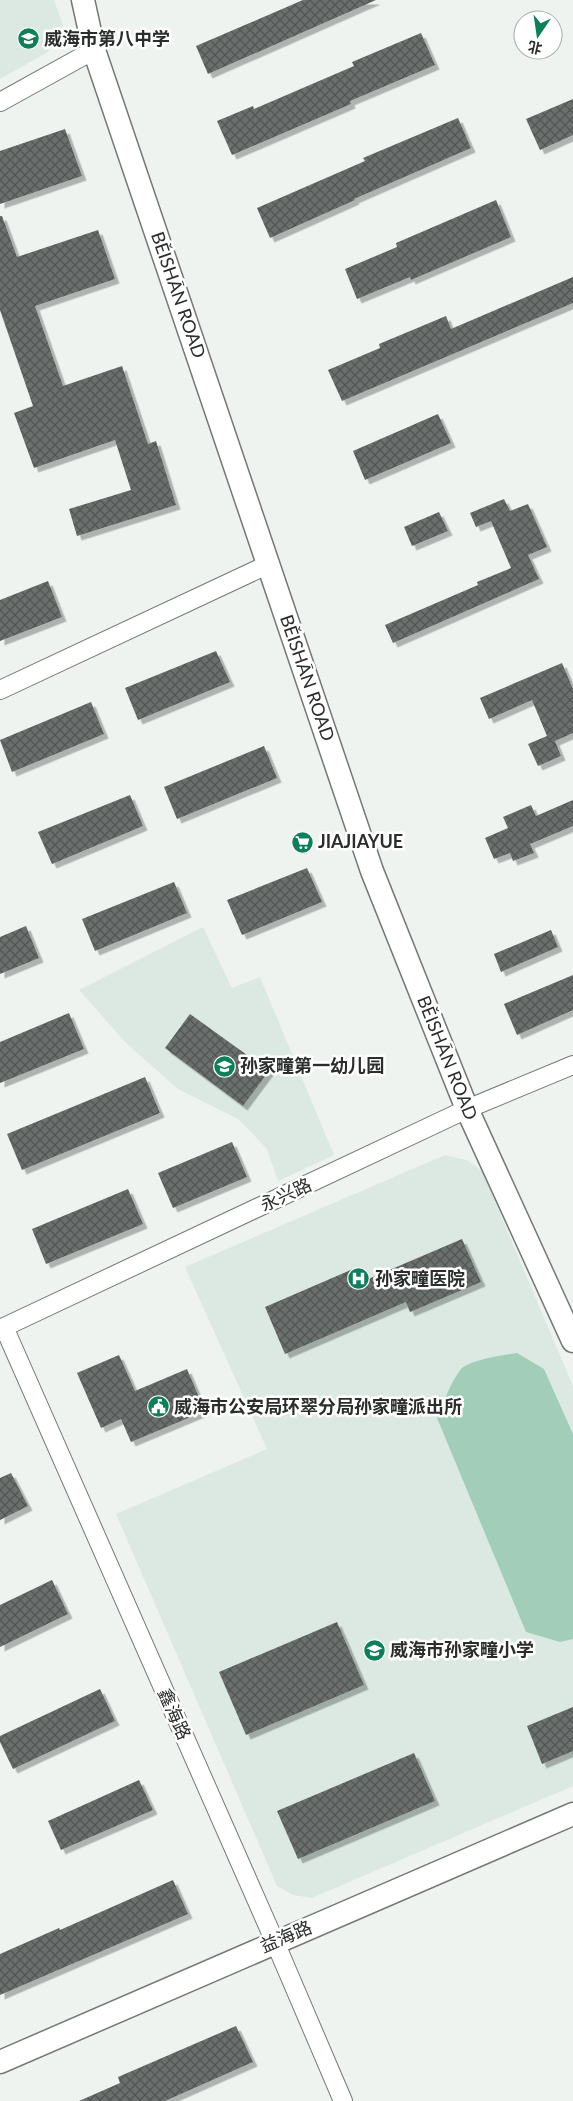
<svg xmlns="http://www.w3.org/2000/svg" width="573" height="2101" viewBox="0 0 573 2101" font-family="Lato,'Noto Sans SC',sans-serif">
<defs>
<pattern id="building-cross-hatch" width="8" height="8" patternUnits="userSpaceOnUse" patternTransform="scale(1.25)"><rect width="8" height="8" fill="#6a6f6d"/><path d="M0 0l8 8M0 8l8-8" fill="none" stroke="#535655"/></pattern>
<filter id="shadow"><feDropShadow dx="4.5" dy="4.5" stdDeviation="0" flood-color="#0004"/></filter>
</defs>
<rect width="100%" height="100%" fill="#eef3f0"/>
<!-- built -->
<path fill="#dce9e2" d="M 0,0 L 54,0 L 63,25 L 48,52 L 0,79 Z
M 203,927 L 232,988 L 260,977 L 334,1155 L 278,1181 L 267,1149 L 238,1119 L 178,1089 L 126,1043 L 79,990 Z
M 445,1155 L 467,1160 L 482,1171 L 573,1386 L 573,1786 L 312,1898 L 293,1895 L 277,1886 L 116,1514 L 267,1449 L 185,1267 Z"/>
<!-- garden -->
<path fill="#a2ceb9" d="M 517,1353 L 544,1369 L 573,1434 L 573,1639 L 560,1642 L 526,1632 L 437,1418 C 443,1404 451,1381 461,1369 C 470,1360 504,1355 517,1353 Z"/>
<!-- building -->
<path fill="url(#building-cross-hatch)" filter="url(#shadow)" d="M 303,0 L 376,0 L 208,74 L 196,46 Z
M 421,33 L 435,65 L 350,101 L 351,104 L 232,155 L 217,121 L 253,106 L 254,109 L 354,66 L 352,62 Z
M 573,99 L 573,135 L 540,150 L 526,119 Z
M 458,118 L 471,148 L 354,199 L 355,200 L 270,238 L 257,208 L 365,161 L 363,158 Z
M 65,129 L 82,176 L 0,204 L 0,151 Z
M 496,200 L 511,237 L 411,280 L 410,277 L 357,299 L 345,269 L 397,247 L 396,243 Z
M 0,216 L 2,216 L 17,257 L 98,230 L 115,279 L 35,306 L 63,386 L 122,366 L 148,444 L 156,441 L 176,505 L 77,536 L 69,509 L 131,490 L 115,440 L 34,468 L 14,413 L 33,406 L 0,310 Z
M 573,277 L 573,303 L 342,401 L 328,370 L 380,348 L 379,344 L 446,316 L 451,329 Z
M 438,414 L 451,443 L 365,480 L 353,451 Z
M 504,499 L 510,511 L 528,504 L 547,547 L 528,555 L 539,579 L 393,643 L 385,625 L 478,585 L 477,582 L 511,568 L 491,521 L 476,527 L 470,513 Z
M 439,512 L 448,531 L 412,546 L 404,527 Z
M 48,581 L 62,617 L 0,641 L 0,600 Z
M 216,651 L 230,682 L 138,720 L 125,688 Z
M 562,663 L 573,689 L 573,733 L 555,741 L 561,756 L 538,766 L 528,744 L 547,736 L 532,700 L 489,719 L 480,698 Z
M 91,702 L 104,734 L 12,772 L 0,740 Z
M 264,746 L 277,778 L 177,819 L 164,787 Z
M 130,795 L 143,826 L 52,864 L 38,832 Z
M 573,800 L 573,826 L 530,844 L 534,853 L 513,861 L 510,853 L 494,859 L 485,838 L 508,828 L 503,817 L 531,805 L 536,816 Z
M 307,868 L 322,902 L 242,935 L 227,900 Z
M 174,882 L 187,913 L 95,951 L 82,919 Z
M 26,926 L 39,958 L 0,974 L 0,937 Z
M 551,930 L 558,947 L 501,972 L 494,954 Z
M 573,975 L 573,1010 L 517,1035 L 504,1004 Z
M 69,1013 L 84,1049 L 0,1083 L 0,1042 Z
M 190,1014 L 269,1071 L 243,1106 L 165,1048 Z
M 145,1077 L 160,1113 L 22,1170 L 7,1134 Z
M 232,1142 L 247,1177 L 173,1208 L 158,1173 Z
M 128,1189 L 143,1224 L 46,1264 L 32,1229 Z
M 462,1239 L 481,1282 L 410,1312 L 406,1302 L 285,1354 L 265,1307 L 353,1269 L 359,1283 Z
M 119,1355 L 135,1391 L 187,1369 L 205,1411 L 131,1442 L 121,1419 L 101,1428 L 77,1373 Z
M 11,1473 L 28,1506 L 0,1520 L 0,1478 Z
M 52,1580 L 68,1614 L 0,1647 L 0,1605 Z
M 337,1622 L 364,1685 L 246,1735 L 219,1672 Z
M 100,1689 L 115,1721 L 13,1769 L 0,1742 L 0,1736 Z
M 573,1707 L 573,1751 L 542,1764 L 527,1726 Z
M 414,1753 L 435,1801 L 298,1859 L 277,1811 Z
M 139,1780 L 153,1810 L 61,1850 L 48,1821 Z
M 173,1880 L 188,1914 L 0,1995 L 0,1954 L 59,1928 L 60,1930 Z
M 236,2026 L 253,2062 L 165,2101 L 79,2101 L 120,2083 L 118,2077 Z"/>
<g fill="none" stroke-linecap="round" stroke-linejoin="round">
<defs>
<path id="minor" d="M 0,102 L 94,50
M 0,690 L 269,564
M 4,1327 L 275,1942 L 343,2101
M 0,1329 L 467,1109 L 573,1065"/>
<path id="major" d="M 83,0 L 94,50 L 372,871 L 467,1109 L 573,1341
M 0,2062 L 573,1814"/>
</defs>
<!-- minor casing -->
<use href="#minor" stroke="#747876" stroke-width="20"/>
<!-- major casing -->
<use href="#major" stroke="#747876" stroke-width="25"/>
<!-- minor -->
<use href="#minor" stroke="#fff" stroke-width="18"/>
<!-- major -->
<use href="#major" stroke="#fff" stroke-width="22"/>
</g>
<!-- icons -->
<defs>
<symbol id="school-disc" viewBox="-11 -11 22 22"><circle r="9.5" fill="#0f7f5b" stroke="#fff"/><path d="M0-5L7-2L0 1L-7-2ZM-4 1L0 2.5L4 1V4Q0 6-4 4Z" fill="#fff"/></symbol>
<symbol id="supermarket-disc" viewBox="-11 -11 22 22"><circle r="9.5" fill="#0f7f5b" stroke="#fff"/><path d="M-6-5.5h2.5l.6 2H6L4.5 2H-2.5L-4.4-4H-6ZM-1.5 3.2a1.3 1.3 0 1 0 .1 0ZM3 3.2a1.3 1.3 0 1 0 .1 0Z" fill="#fff"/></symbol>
<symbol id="hospital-disc" viewBox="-11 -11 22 22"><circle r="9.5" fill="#0f7f5b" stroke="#fff"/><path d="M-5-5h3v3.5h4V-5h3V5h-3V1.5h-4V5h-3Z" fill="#fff"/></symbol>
<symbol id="civic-disc" viewBox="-11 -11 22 22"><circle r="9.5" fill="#0f7f5b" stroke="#fff"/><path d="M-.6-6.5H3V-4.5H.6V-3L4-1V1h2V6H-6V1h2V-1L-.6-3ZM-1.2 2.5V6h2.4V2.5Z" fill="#fff"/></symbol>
</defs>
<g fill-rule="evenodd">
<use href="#school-disc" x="16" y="26" width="25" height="25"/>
<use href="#supermarket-disc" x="290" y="830" width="25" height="25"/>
<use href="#school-disc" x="212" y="1054" width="25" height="25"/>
<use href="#hospital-disc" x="346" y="1266" width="25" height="25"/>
<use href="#civic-disc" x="146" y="1394" width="25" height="25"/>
<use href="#school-disc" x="362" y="1638" width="25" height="25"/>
</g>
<g text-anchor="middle" stroke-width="5" stroke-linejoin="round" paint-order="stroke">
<!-- poi labels -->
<g font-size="18" font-weight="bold" fill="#2b2c2c" stroke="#fff" text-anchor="start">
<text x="44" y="45">威海市第八中学</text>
<text x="318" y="848">JIAJIAYUE</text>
<text x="240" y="1072">孙家疃第一幼儿园</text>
<text x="375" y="1285">孙家疃医院</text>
<text x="174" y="1413">威海市公安局环翠分局孙家疃派出所</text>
<text x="390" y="1656">威海市孙家疃小学</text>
</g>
<!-- street labels -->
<g font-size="18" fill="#2b2c2c" stroke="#fff">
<text transform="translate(178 295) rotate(71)" y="6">BĚISHĀN ROAD</text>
<text transform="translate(307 678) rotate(71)" y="6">BĚISHĀN ROAD</text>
<text transform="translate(447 1058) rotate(68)" y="6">BĚISHĀN ROAD</text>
<text transform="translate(286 1195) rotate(-25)" y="6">永兴路</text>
<text transform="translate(174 1714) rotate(66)" y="6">鑫海路</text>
<text transform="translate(286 1937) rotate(-23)" y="6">益海路</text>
</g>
</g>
<!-- north arrow -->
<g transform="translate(538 35) rotate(193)"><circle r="24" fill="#ffffff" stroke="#aaabab"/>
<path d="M0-4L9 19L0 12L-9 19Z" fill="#0f7f5b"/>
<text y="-8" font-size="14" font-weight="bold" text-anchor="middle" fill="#2b2c2c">北</text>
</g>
</svg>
